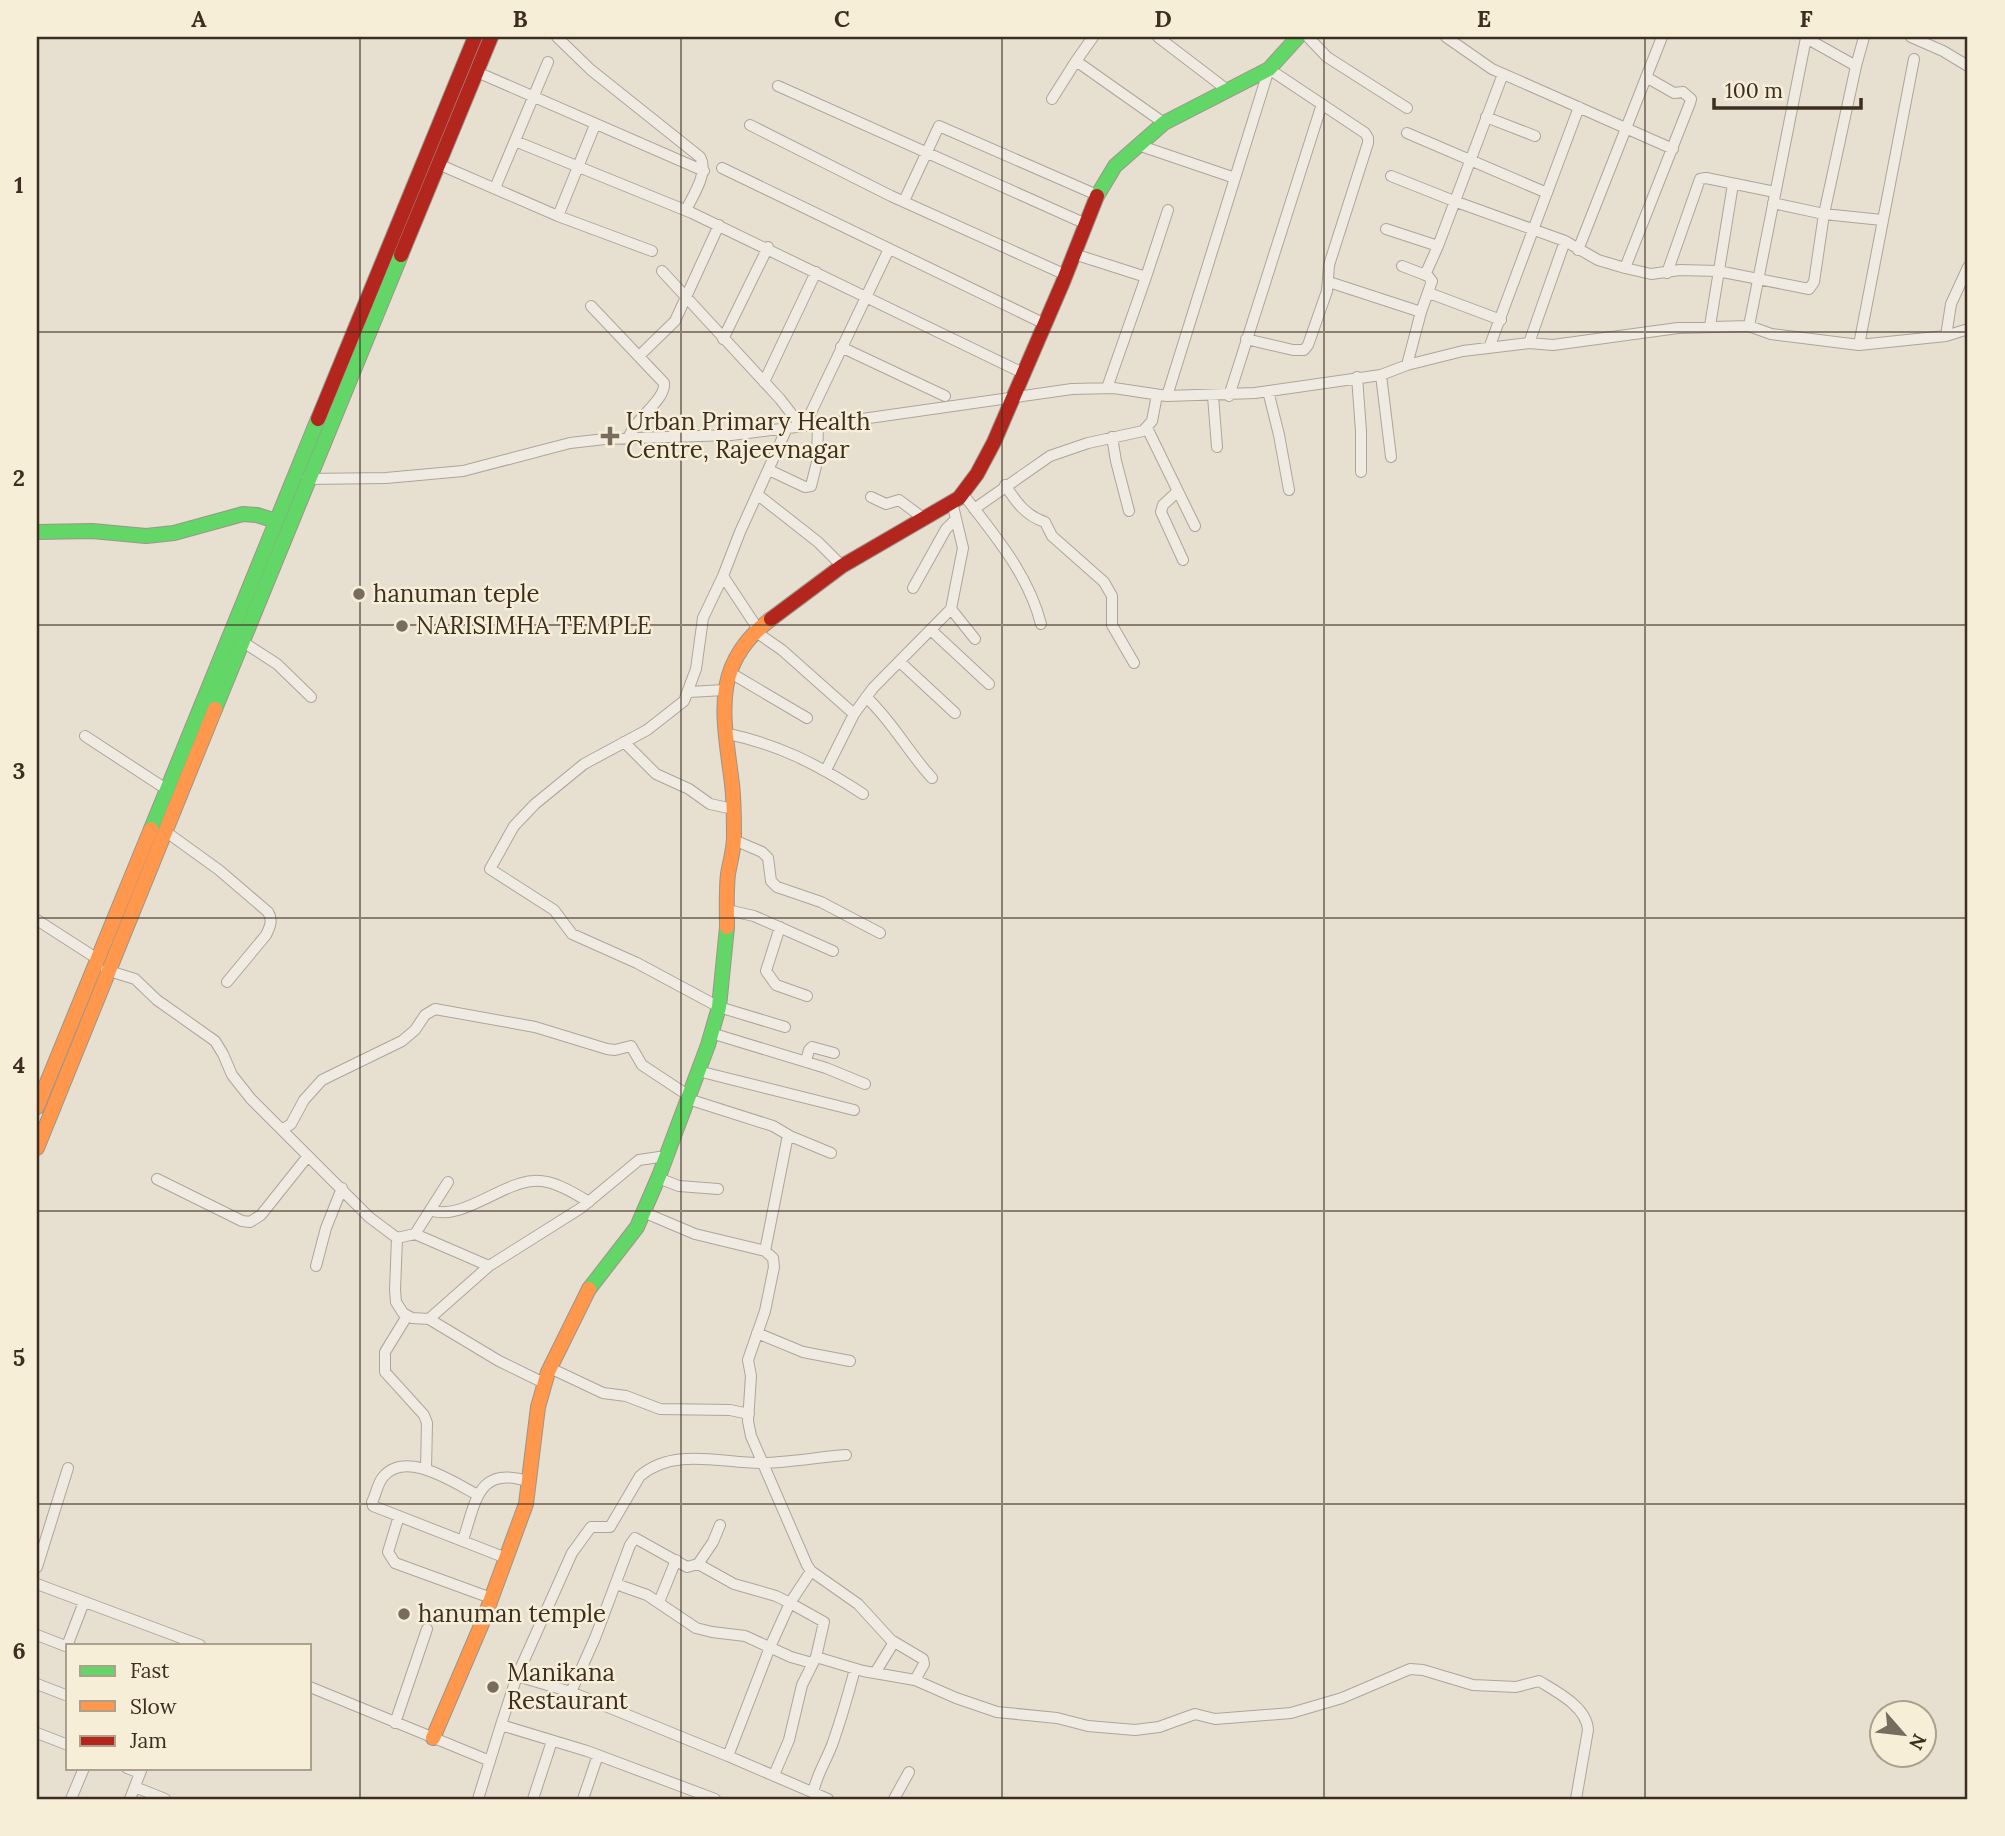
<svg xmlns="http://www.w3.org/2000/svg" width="2005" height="1836" viewBox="0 0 2005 1836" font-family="Lora,serif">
<rect width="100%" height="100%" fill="#e7e0d1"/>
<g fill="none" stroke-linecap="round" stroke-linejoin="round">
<defs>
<path id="street" d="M 557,37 L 591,70 L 700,157 C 709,173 693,195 686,210
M 1093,37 L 1076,61 L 1164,123
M 1158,37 L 1226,89
M 1308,37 L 1327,57 L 1407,108
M 1446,37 L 1492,69 L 1673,149
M 1911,37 L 1943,51 L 1968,66
M 477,72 L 704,171
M 778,86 L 1086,224
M 1052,99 L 1076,61
M 1486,117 L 1535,136
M 750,125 L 891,196 L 1066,275
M 1407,133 L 1547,193
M 515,141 L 692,213 L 1023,373
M 1138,145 L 1235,178
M 438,164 L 558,216 L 595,125
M 722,168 L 1045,324
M 1391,176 L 1454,201 L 1565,241 L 1598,260 L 1625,268 L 1651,274 L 1680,270 L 1718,271 L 1809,289 L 1814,282 L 1824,214 L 1856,66 L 1864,37
M 495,188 L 548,62
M 904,201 L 939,126 L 1097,195
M 1773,203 L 1824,214 L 1882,220
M 558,216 L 652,251
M 1386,229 L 1438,246
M 1578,250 L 1662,37
M 1074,254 L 1146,277 L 1107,388
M 1402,266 L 1428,276 L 1432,281 L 1421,312 L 1407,365
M 1625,268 L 1690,103 L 1691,99 L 1683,92 L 1674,93 L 1646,77
M 662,271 L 780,399 L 801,426
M 1667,273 L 1700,179 L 1706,178 L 1775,192
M 1425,275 L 1438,246 L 1503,74
M 1146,277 L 1168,210
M 1329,282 L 1421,312
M 1429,293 L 1501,320
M 591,306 L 664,383 C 666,400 634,419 628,439
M 1710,326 L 1733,184
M 1749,326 L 1806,38 L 1856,66
M 1946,336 L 1951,304 L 1968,267
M 723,339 L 768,247
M 1529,343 L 1565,241
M 1859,345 L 1914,59
M 841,347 L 945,396
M 1489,348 L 1579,107
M 639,356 L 675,321 L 719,225
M 1381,375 L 1391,457
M 1357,377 L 1361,431 L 1361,472
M 764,382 L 816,272
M 1268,391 L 1279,435 L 1289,490
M 1167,396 L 1269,69 L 1365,133 L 1368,138 L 1368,143 L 1329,265 L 1327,291 L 1308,345 L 1304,350 L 1293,350 L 1246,339
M 1213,396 L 1217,447
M 1229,396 L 1322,104
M 805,425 L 889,249
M 1147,428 L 1195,526
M 1112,437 L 1116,461 L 1129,511
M 769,470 L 805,487 L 811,486 L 817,462 L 818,424
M 307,479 L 386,478 L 463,471 L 570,443 L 605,439 L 731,435 L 862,419 L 1072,389 L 1114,388 L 1167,396 L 1255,393 L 1381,375 L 1407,365 L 1463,351 L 1529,343 L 1553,345 L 1678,328 L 1749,326 L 1771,334 L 1859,345 L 1946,336 L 1968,329
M 1005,485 C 1016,502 1026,516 1045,522 L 1052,536 L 1104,582 L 1112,596 L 1112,625 L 1134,663
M 1177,492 L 1163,505 L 1161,512 L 1183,560
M 963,494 C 994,535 1028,573 1041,624
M 758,495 L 818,542 L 842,566
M 871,497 L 886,504 L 899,500 L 923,518
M 974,509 L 1050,456 L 1088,443 L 1143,431 L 1152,421 L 1157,395
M 723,576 L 703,618 L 696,669 L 684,701 L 647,730 L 584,764 L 535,804 L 514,826 L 490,869 L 554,910 L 572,934 L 637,963 L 719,1007 L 785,1027
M 913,588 L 946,529 L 956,519
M 951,609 L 975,639
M 758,629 L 723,576 L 740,532 L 787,428
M 931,630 L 989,684
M 756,632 L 782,650 L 854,714 L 826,770
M 243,642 L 277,664 L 311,697
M 900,662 L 955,713
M 729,672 L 807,718
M 689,692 L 724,690
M 866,697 C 893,722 908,752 932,778
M 854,714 L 873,688 L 951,609 L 963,548 L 952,502
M 724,733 C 778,744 817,764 863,794
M 85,736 L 166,789
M 624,742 L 656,774 L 689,789 L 710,804 L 733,809
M 165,831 L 219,870 L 268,912 C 273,920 270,927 266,935 L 227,982
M 734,840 L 762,852 L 768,858 L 771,881 L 777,887 L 821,902 L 880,933
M 727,910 L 754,916 L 833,951
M 37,920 L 96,958
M 780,927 L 766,971 L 776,985 L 807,996
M 106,970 L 135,979 L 157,1000 L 215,1041 L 223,1054 L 232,1075 L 251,1099 L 369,1217 L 397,1238 L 415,1234 L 448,1182
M 711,1033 L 826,1068 L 865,1084
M 806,1061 L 809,1050 L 812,1047 L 834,1053
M 698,1071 L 854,1110
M 688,1099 L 773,1126 L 790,1136 L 831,1153
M 282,1130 L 291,1124 L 304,1100 L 322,1080 L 402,1041 L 415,1030 L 425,1015 L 435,1009 L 535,1027 L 607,1049 L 615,1050 L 631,1046 L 642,1065 L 689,1096
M 658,1178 L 679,1186 L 718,1189
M 157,1179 L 242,1221 L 250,1222 L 261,1215 L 308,1156
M 430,1210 C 461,1222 501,1183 533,1181 C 552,1179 574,1193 589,1202
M 643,1212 L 695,1234 L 765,1251 L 788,1135
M 415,1234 L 489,1266
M 397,1238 L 395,1290 L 396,1302 L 403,1313 L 412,1318 L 429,1319 L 499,1361 L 544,1383
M 765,1251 L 773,1258 L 774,1267 L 765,1311 L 748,1360 L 751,1376 L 748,1421 L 751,1436 L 807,1565 L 811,1571 L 858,1604 L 891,1640 L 923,1659 L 924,1664 L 915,1680
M 316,1266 L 326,1228 L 342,1188
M 407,1316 L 385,1352 L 385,1372 L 424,1415 L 427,1423 L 426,1469
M 429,1319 L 489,1266 L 581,1208 L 639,1160 L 666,1156
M 757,1333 L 803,1352 L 850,1361
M 550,1368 L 603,1393 L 626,1396 L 660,1409 L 730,1410 L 749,1414
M 478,1495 C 454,1483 406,1449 383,1477 C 377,1484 376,1495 372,1502 L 373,1506 L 506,1558
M 399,1516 L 388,1552 L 395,1563 L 491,1598
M 463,1540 C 476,1501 478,1464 530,1482
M 698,1564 L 713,1542 L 720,1525
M 37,1567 L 68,1468
M 37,1584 L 200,1645
M 616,1584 L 647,1595 L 696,1628 L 712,1632 L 745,1636 L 791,1657 L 812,1663
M 659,1602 L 676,1560
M 37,1635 L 68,1647
M 67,1646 L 84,1602
M 875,1673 L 894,1642
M 517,1676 L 571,1692 L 595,1638 L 630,1545 L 635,1538 L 687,1567 L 698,1564 L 734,1584 L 776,1596 L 790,1603 L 811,1571
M 37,1684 L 68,1696
M 310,1687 L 490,1761
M 571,1692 L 728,1756 L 770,1647 L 790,1603 L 824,1622 L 816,1657
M 395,1723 L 427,1629
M 501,1725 L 517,1676 L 572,1553 L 591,1527 L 610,1527 L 640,1476 C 673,1447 722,1463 760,1463 C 788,1463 818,1457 846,1455
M 37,1733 L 68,1745
M 728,1756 L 828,1799
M 127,1768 L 140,1773
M 774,1775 L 789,1740 L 802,1685 L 816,1657 L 863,1671 L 915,1680 L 956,1698 L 997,1712 L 1057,1718 L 1088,1726 L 1135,1730 L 1159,1727 L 1195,1714 L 1215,1719 L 1291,1713 L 1342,1698 L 1410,1669 L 1423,1670 L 1473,1685 L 1516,1687 L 1539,1681 C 1557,1692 1587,1707 1588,1730 L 1576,1799
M 135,1787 L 165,1799
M 813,1792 C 818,1772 825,1763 832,1745 C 841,1720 848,1695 855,1669
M 71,1799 L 84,1768
M 130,1799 L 142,1768
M 478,1799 L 501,1725 L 587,1751 L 715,1799
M 533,1799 L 552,1741
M 583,1799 L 598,1755
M 894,1799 L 909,1772"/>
<path id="fast" d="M 1097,196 L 1115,166 L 1164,123 L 1269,69 L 1298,37
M 37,532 L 92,531 L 146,536 L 174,533 L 243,514 L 257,515 L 276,521
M 215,709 L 401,255
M 151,829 L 318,419
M 589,1289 L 637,1227 L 659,1176 L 708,1045 L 719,1007 L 727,927"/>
<path id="slow" d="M 727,927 C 727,910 726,891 728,874 C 730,862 734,849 734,837 C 734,820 734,801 732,784 C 724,718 709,665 771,619
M 37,1107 L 151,829
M 37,1148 L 215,709
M 433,1738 L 483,1621 L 526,1504 L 538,1407 L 548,1372 L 589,1289"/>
<path id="jam" d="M 401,255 L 491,37
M 318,419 L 475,37
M 771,619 L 842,566 L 959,498 L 977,474 L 994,442 L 1063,282 L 1097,196"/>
</defs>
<!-- street casing -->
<use href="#street" stroke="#ada599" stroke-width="12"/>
<!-- fast casing -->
<use href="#fast" stroke="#9c958a" stroke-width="16"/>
<!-- slow casing -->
<use href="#slow" stroke="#9c958a" stroke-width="16"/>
<!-- jam casing -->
<use href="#jam" stroke="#9c958a" stroke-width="16"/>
<!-- street -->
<use href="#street" stroke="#efebe3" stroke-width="10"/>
<!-- fast -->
<use href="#fast" stroke="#63d668" stroke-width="14"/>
<!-- slow -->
<use href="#slow" stroke="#ff974d" stroke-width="14"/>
<!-- jam -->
<use href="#jam" stroke="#b3261e" stroke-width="14"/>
</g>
<!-- grid -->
<path fill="none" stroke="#3d2e20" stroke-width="2" stroke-opacity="0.55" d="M 360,37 L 360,1799M 681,37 L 681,1799M 1002,37 L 1002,1799M 1324,37 L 1324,1799M 1645,37 L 1645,1799M 37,332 L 1968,332M 37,625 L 1968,625M 37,918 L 1968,918M 37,1211 L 1968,1211M 37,1504 L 1968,1504"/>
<!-- markers -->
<g fill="#786c5e" stroke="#f7eed8" stroke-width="2.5">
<path d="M606.5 425.5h7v7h7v7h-7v7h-7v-7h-7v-7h7z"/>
<circle cx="359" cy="594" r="7"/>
<circle cx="402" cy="626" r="7"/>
<circle cx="404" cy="1614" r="7"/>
<circle cx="493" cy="1687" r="7"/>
</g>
<g text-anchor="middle" stroke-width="5" stroke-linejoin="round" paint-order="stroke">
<!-- poi labels -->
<g font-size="24" fill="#3d2e20" stroke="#f7eed8" text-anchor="start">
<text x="626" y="430">Urban Primary Health<tspan x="626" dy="28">Centre, Rajeevnagar</tspan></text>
<text x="373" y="602">hanuman teple</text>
<text x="416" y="634">NARISIMHA TEMPLE</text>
<text x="418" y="1622">hanuman temple</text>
<text x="507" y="1681">Manikana<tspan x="507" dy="28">Restaurant</tspan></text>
</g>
</g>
<!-- border -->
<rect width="2005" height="1836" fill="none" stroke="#f7eed8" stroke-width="77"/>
<!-- legend -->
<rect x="66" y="1644" width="245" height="126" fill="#f7eed8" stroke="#ada18e" stroke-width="2"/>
<rect x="80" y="1666" width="35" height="10" fill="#63d668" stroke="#ada18e" stroke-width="2"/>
<text x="130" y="1678" font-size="21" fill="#3d2e20">Fast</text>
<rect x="80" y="1701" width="35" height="10" fill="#ff974d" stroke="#ada18e" stroke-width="2"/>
<text x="130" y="1714" font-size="21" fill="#3d2e20">Slow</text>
<rect x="80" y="1736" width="35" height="10" fill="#b3261e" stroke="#ada18e" stroke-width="2"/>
<text x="130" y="1748" font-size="21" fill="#3d2e20">Jam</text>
<!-- north arrow -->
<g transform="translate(1903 1734) rotate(118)"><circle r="33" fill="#f7eed8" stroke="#ada18e" stroke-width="2"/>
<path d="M0-5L12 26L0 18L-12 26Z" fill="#786c5e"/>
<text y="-10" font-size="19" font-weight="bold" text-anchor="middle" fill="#3d2e20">N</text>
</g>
<!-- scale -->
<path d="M1714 98v10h147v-10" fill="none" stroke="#3d2e20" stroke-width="3.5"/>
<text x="1725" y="98" font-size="21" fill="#3d2e20" stroke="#f7eed8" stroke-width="5" paint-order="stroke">100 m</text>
<rect x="38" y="38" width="1928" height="1760" fill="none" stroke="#3d2e20" stroke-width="2.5"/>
<g font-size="23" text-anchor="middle" font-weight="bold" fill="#3d2e20">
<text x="199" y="27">A</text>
<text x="520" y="27">B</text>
<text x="842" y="27">C</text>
<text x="1163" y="27">D</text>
<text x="1484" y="27">E</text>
<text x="1806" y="27">F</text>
<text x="19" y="193">1</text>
<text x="19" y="486">2</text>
<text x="19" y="779">3</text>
<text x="19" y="1073">4</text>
<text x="19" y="1366">5</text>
<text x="19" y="1659">6</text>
</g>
</svg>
